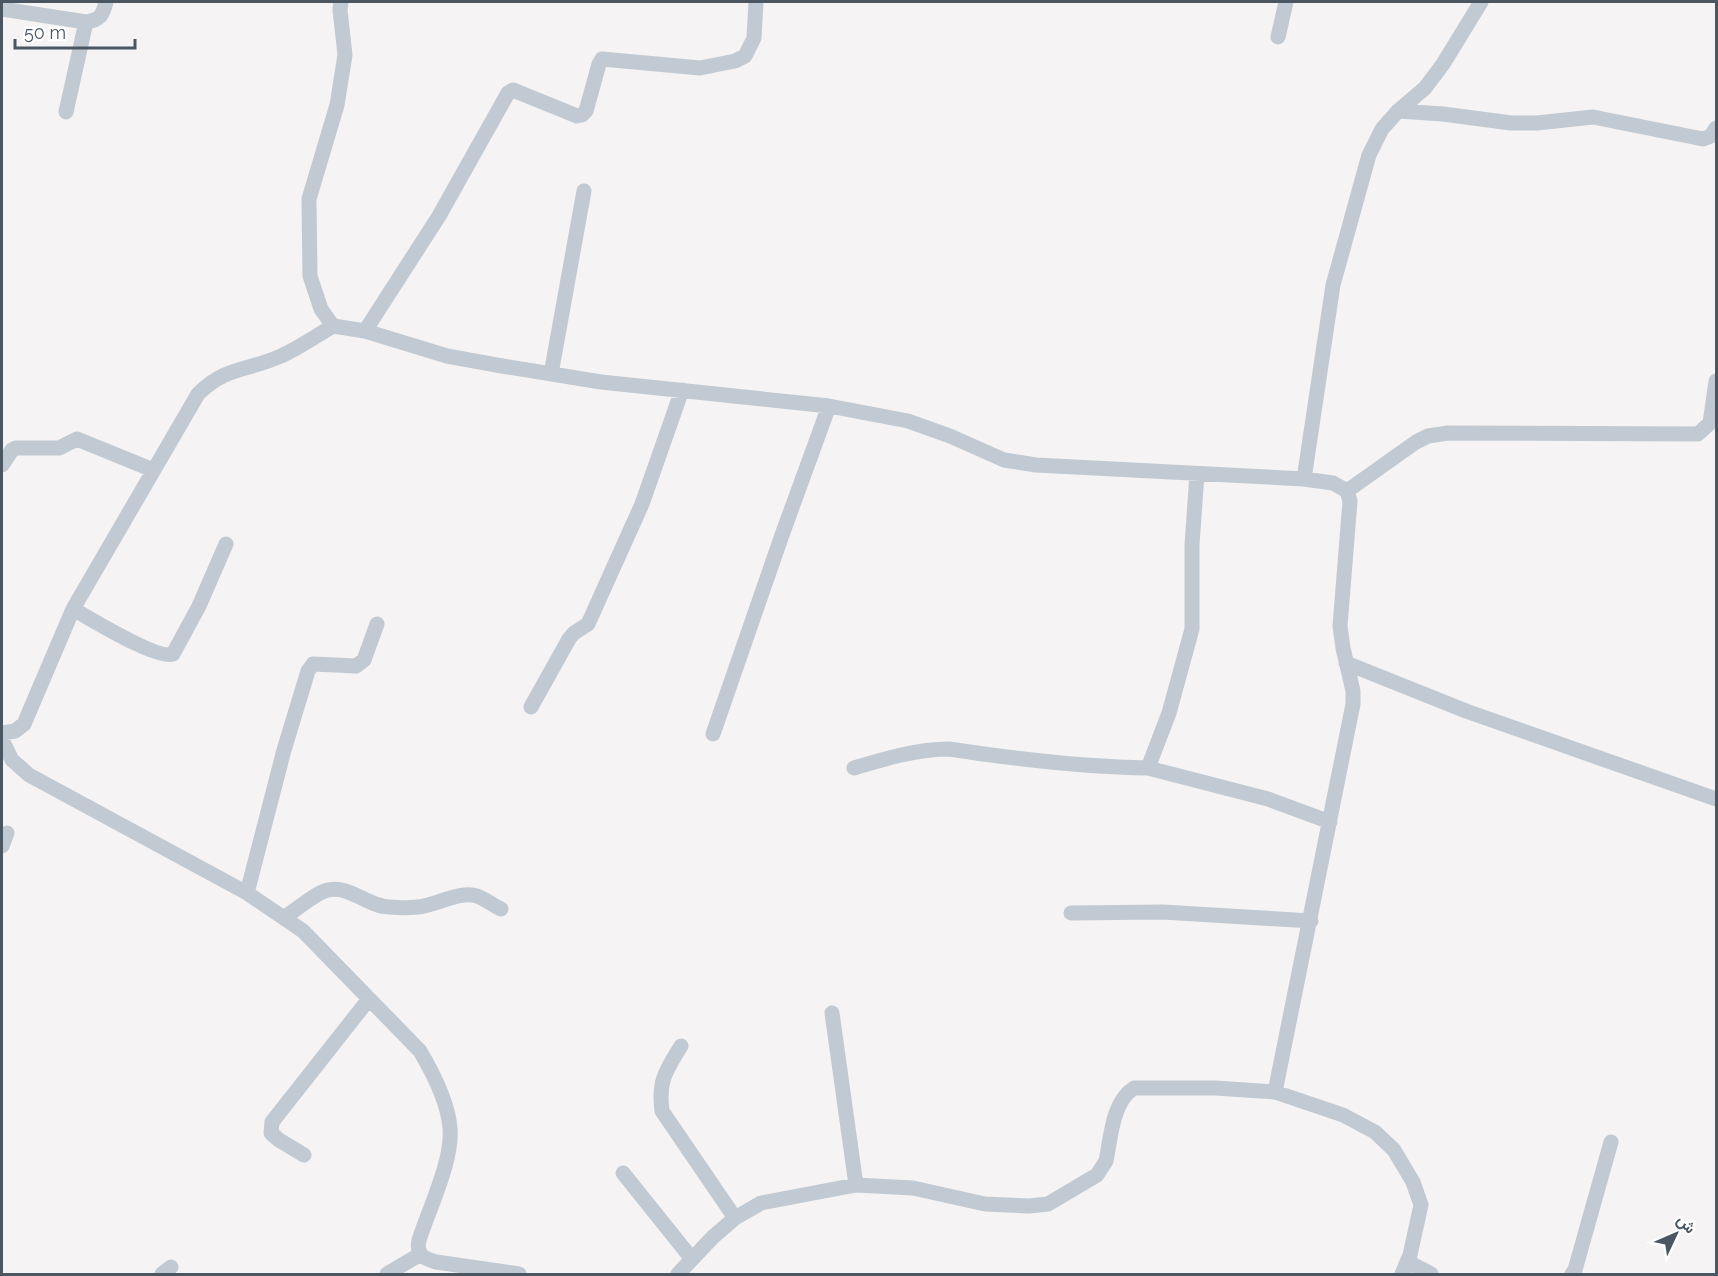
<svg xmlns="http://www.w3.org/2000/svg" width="1718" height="1276" viewBox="0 0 1718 1276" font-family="Raleway,Vazirmatn,sans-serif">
<rect width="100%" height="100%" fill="#f5f3f3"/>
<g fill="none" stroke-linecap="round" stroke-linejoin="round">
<!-- street -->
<path stroke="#c1cad2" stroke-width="15" d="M 2,9 L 86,22 C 100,20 103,15 106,2
M 1278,37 L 1286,2
M 1398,111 L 1443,114 L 1511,123 L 1537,123 L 1593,117 L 1703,139 L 1711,136 L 1716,128
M 66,112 L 86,22
M 333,326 L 321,309 L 310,276 L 309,199 L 337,105 L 345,55 L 340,10 L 341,2
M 365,331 L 439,216 L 508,93 L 513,90 L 577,116 L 582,115 L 586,111 L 599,64 L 602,59 L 700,68 L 735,61 L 745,56 L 754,38 L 756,2
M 551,374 L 584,191
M 2,465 L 12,450 L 16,448 L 59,448 L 77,439 L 153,470
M 1304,479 L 1333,483 L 1347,491 L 1350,501 L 1340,626 L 1343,648 L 1353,691 L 1353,704 L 1275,1092 L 1343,1115 L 1375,1132 L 1394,1150 L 1413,1182 L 1421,1205 L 1410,1255 L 1402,1274
M 1347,491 L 1416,442 L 1428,436 L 1448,433 L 1698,434 L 1710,423 L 1716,381
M 73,609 C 91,619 157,660 173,654 L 199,606 L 226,544
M 1346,663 L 1466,711 L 1716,799
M 531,707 L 569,639 L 574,633 L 588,624 L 642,504 L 682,390
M 2,733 L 15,731 L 24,724 L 73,609 L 198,394 C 226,366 248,371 281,356 C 299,348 316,336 333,326 L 365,331 L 447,356 L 502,366 L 601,382 L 829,406 L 908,421 L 950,436 L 1004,460 L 1036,465 L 1304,479 L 1333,285 L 1369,155 L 1382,129 L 1398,111 L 1425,88 L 1443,64 L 1481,2
M 713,734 L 782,535 L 829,406
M 2,740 L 12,760 L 29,775 L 247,893 L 303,931 L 420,1051 C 433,1073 448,1102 450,1128 C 453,1160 429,1209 419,1240 C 416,1255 423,1258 436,1262 L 519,1274
M 854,768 C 884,759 917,749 949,749 C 1015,759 1081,767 1148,768 L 1169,713 L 1192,629 L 1192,545 L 1197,474
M 1148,768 L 1268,799 L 1330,822
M 2,846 L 7,833
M 247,893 L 284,750 L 308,671 L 313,664 L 356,666 L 364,660 L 377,624
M 1071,913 L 1163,912 L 1311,921
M 285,917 C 298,909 313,894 328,890 C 350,885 368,907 390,907 C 399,908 409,908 418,907 C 434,906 461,890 477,896 C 485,899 493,905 501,909
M 832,1013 L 856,1185
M 681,1046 C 666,1071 658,1080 662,1111 L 735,1218
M 304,1155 L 279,1140 L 271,1133 L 272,1122 L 369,999
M 623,1173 L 692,1259
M 1408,1262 L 1431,1274
M 162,1274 L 171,1267
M 387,1274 L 419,1255
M 678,1274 L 713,1237 L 735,1218 L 761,1203 L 856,1185 L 913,1188 L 985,1204 L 1029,1206 L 1048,1204 L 1097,1175 L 1106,1161 C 1111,1137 1112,1102 1134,1088 L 1215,1088 L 1275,1092
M 1572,1274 L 1575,1270 L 1611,1142"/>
</g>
<!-- border -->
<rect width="1718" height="1276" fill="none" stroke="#4a5661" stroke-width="6"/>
<!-- north arrow -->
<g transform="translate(1676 1234) rotate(46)" stroke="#ffffff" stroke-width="4.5" paint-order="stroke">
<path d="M0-4.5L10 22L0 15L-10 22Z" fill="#4a5661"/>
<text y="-9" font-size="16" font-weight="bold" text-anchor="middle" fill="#4a5661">ش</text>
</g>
<!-- scale -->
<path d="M15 39v9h120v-9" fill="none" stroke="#4a5661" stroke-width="3"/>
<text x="24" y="39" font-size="18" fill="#4a5661" stroke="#ffffff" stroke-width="4.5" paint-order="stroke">50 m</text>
</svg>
